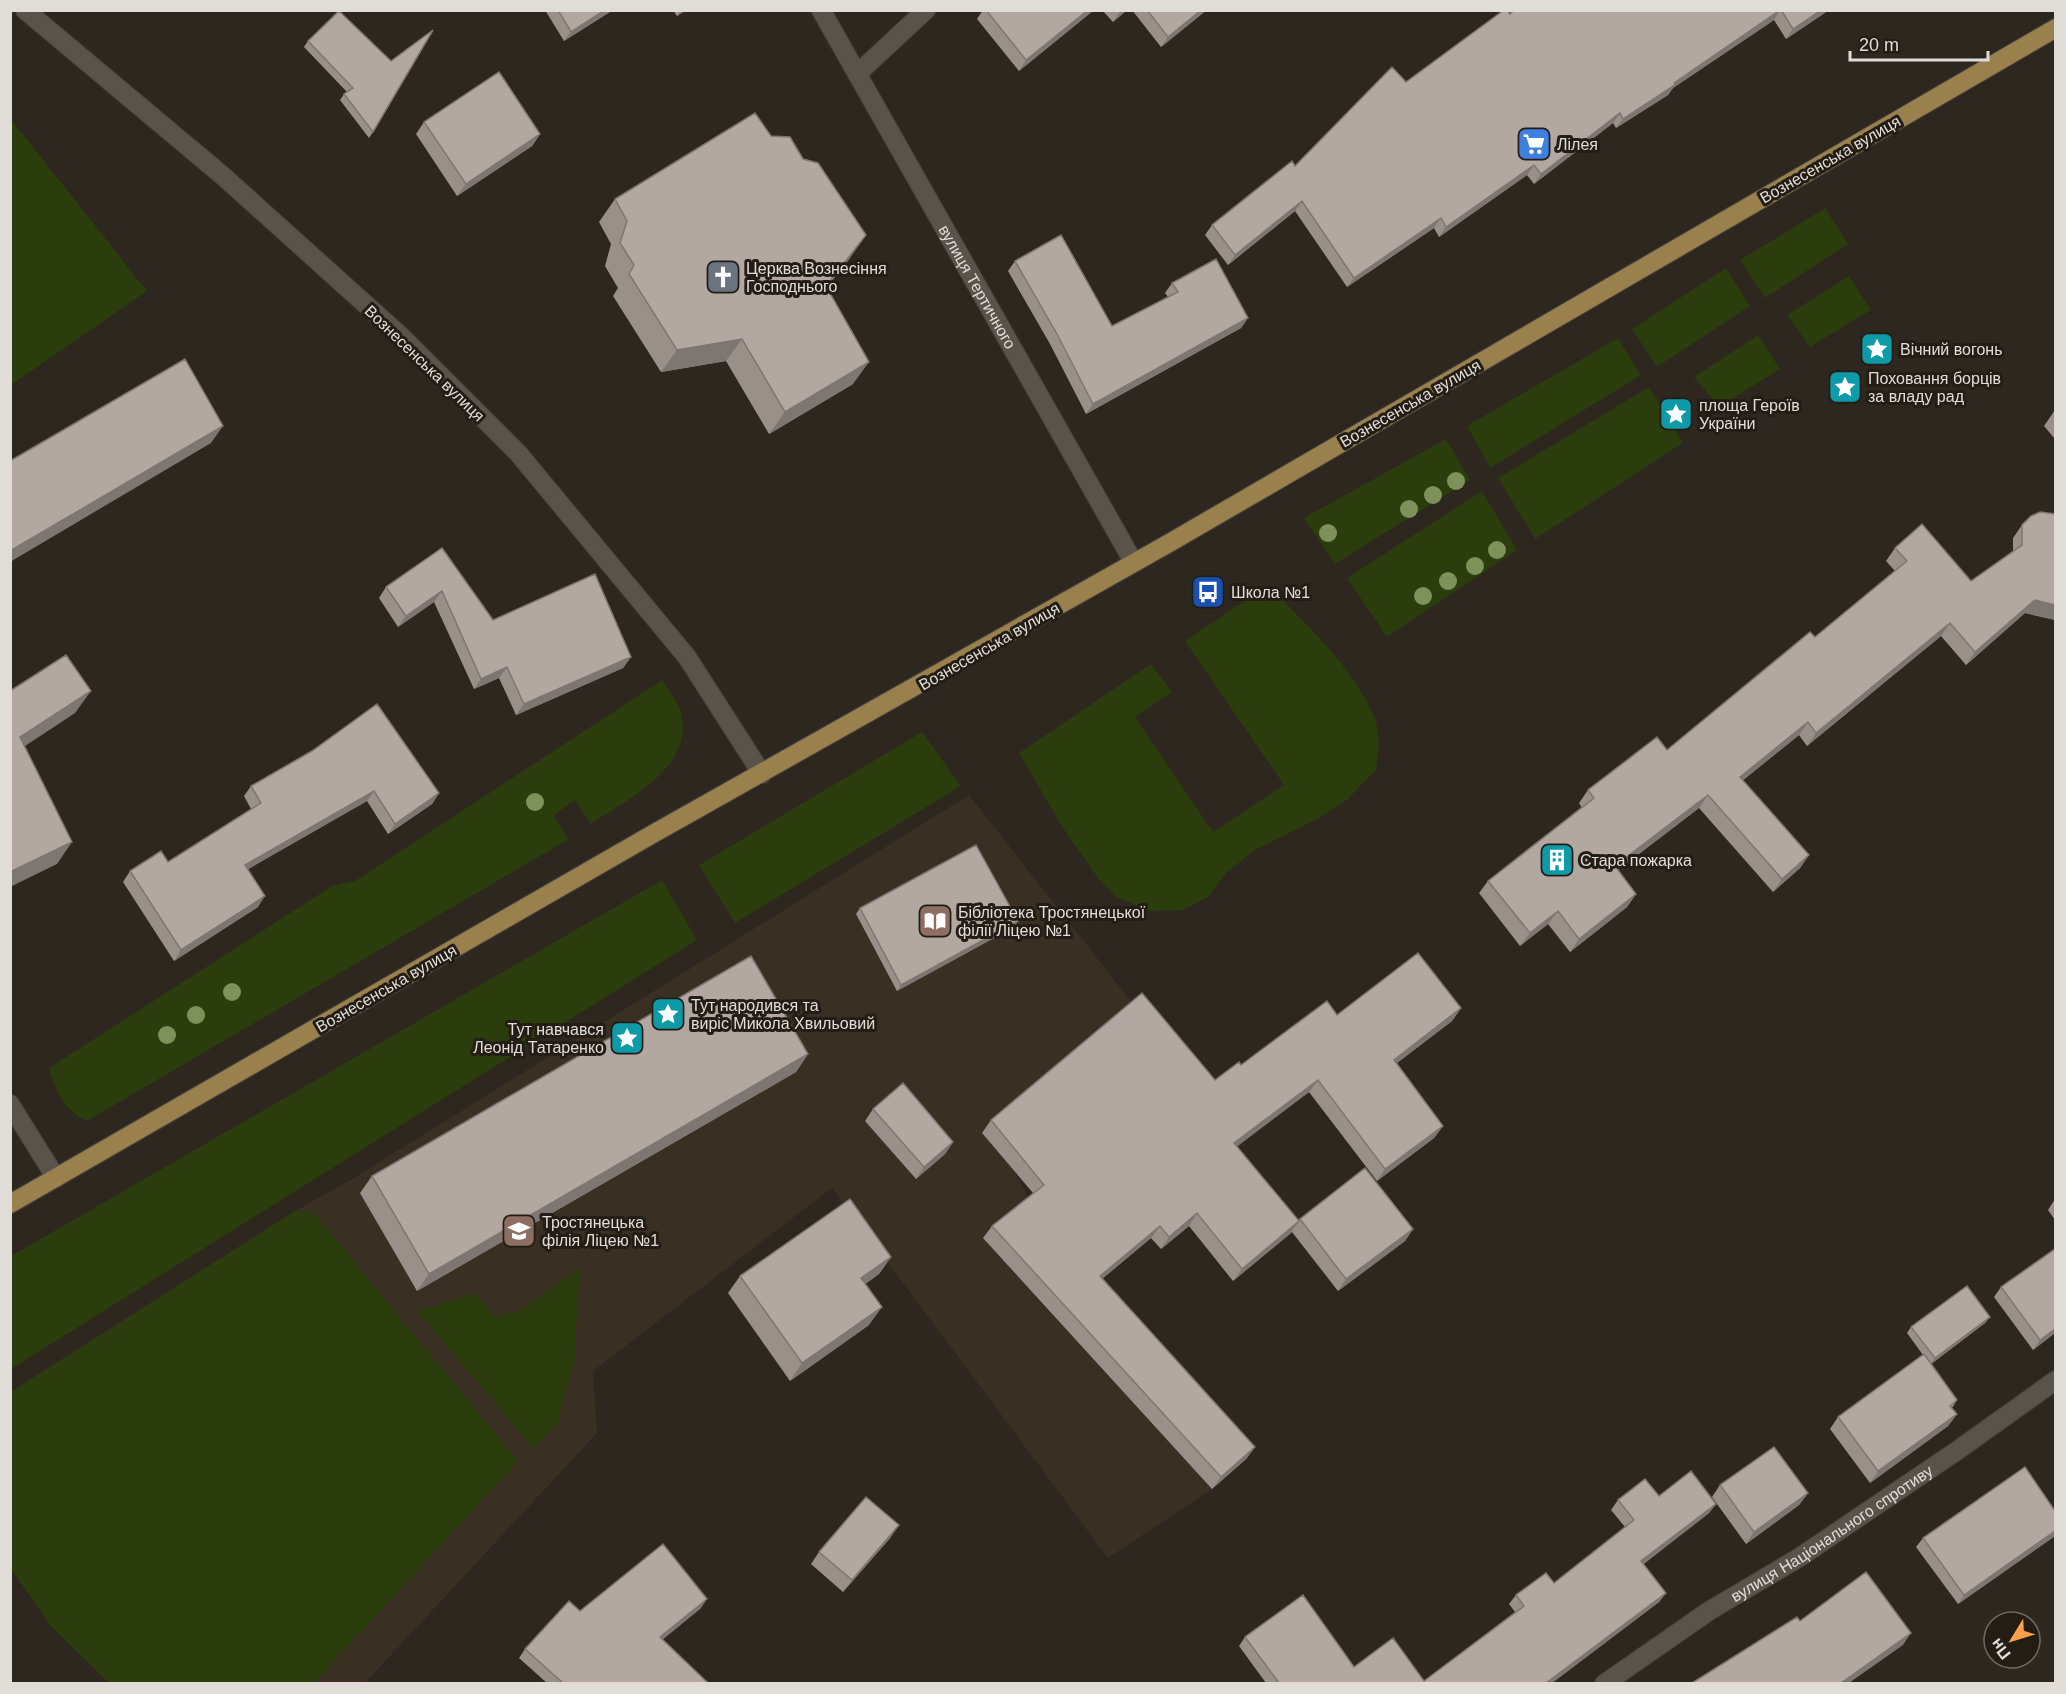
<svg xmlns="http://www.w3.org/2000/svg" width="2066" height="1694" viewBox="0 0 2066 1694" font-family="Helvetica,sans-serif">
<rect width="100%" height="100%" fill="#2d271f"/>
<!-- built -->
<path fill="#392f22" d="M 969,795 L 1134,1005 L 1013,1169 L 1058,1252 L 1246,1459 L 1212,1489 L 1108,1558 L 832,1188 L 593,1371 L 597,1433 L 365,1683 L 109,1683 L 52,1627 L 11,1569 L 10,1392 L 295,1211 L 352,1179 Z"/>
<!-- green -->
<path fill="#2b3c0d" d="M 10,118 L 147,291 L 11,385 L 10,385 Z
M 1825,208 L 1848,244 L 1765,298 L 1740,260 Z
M 1726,268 L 1750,306 L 1657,367 L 1632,329 Z
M 1849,276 L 1871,310 L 1810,347 L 1787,315 Z
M 1758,335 L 1780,369 L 1719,407 L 1694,377 Z
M 1618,338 L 1641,375 L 1490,468 L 1467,426 Z
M 1649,387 L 1683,443 L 1535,539 L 1498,478 Z
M 1446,439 L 1470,480 L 1335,564 L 1304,518 Z
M 1482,491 L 1517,550 L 1387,637 L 1347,578 Z
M 1268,585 C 1306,625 1354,667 1375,719 C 1381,735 1378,754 1376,770 L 1348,799 L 1319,818 L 1255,850 L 1227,872 L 1208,897 L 1183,910 L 1149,911 L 1118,898 L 1100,881 L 1061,825 L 1019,753 L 1151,664 L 1172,692 L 1135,717 L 1213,832 L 1284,785 L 1185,641 Z
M 662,680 C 668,690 678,701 681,712 C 695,768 629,798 591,824 L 575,800 L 553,816 L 569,839 L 87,1121 C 66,1112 54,1090 49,1068 L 332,886 L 355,881 Z
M 922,732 L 961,786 L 735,923 L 699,865 Z
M 662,880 L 697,940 L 11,1369 L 11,1256 Z
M 295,1211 L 314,1213 L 518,1461 L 314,1683 L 109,1683 L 52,1627 L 11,1569 L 11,1392 Z
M 580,1268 L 574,1362 L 557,1424 L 534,1449 L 417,1311 L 475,1293 L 495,1317 L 519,1311 Z"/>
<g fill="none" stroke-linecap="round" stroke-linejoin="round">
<defs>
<path id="lane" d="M 10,1104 L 56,1178"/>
<g id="street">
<path d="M 25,10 L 223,176 L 403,338 L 518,453 L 687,657 L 762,774"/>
<path id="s1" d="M 821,10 L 1134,563"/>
<path d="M 857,74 L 926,10"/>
<path id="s2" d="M 1604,1684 L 1709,1611 L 1800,1557 L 1958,1450 L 2056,1380"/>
</g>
<path id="primary" d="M 10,1204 L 651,835 L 1171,542 L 2056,28"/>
</defs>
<!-- lane casing -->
<use href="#lane" stroke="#4a453f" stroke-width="20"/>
<!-- street casing -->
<use href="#street" stroke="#4a453f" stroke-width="20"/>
<!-- primary casing -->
<use href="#primary" stroke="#4a453f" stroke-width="20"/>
<!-- lane -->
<use href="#lane" stroke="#5a534b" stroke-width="18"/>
<!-- street -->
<use href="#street" stroke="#5a534b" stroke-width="18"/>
<!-- primary -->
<use href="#primary" stroke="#99804c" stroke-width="18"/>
</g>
<!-- trees -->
<g fill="#7e915a">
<circle cx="1456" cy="481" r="9"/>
<circle cx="1433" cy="495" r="9"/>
<circle cx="1409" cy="509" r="9"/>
<circle cx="1328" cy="533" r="9"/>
<circle cx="1497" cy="550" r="9"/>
<circle cx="1475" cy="566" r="9"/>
<circle cx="1448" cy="581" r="9"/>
<circle cx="1423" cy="596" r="9"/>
<circle cx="535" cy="802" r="9"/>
<circle cx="232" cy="992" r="9"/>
<circle cx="196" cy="1015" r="9"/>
<circle cx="167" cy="1035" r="9"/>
</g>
<!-- wall -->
<path fill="#9a908a" d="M 545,10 L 613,10 L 564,41 Z
M 673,10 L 686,10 L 677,16 Z
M 983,10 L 1094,10 L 1019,71 L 977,19 Z
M 1102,10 L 1127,10 L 1113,22 Z
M 1132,10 L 1205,10 L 1203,13 L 1161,47 Z
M 1514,10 L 1829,10 L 1786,39 L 1774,20 L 1673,88 L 1668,95 L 1616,128 L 1613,123 L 1534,184 L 1527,175 L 1439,237 L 1434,228 L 1347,287 L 1295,211 L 1228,265 L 1205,235 L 1212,225 L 1295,166 L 1406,82 Z
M 339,11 L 373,132 L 369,138 L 340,100 L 344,94 L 347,92 L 304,47 L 308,41 Z
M 424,122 L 540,134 L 532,146 L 457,196 L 416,134 Z
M 615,199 L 850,258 L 827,287 L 853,384 L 769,434 L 726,361 L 661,372 L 613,296 L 618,288 L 605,266 L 611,244 L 599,222 Z
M 1015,261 L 1112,326 L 1168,297 L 1165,293 L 1172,283 L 1248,318 L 1241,328 L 1086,414 L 1050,344 L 1008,271 Z
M 2055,410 L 2055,439 L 2044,426 Z
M 2055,514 L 2055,620 L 2025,613 L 1966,665 L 1941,636 L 1807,746 L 1799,735 L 1743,780 L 1809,855 L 1800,868 L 1773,892 L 1699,808 L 1618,870 L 1636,894 L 1627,907 L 1570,952 L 1548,924 L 1520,946 L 1479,893 L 1488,881 L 1582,808 L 1579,803 L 1588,790 L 1667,750 L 1815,637 L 1895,571 L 1886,561 L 1895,548 L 1971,581 L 2013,551 L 2013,538 L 2022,525 Z
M 442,548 L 493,620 L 631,657 L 623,668 L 516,715 L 499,678 L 474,689 L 434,602 L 398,627 L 379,598 L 386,587 Z
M 251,786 L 439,793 L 432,804 L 388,834 L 367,801 L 248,869 L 258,907 L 174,961 L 123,882 L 130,871 L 168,862 L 251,809 L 244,796 Z
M 860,908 L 1018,921 L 1014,927 L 897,991 L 856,914 Z
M 1461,1008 L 1452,1021 L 1397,1063 L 1443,1126 L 1434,1138 L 1377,1181 L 1309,1092 L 1237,1146 L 1298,1221 L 1300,1219 L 1413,1229 L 1405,1241 L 1338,1291 L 1292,1232 L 1233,1281 L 1189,1226 L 1161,1249 L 1151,1238 L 1102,1279 L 1255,1447 L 1246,1459 L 1212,1489 L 983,1238 L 992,1226 L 1033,1193 L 982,1133 L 991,1120 L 1215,1080 L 1241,1065 L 1337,1015 Z
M 808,1054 L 796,1072 L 417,1291 L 360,1193 L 372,1176 Z
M 873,1109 L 953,1142 L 945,1154 L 916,1179 L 865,1121 Z
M 2055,1199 L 2055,1220 L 2048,1210 Z
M 2055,1249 L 2055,1333 L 2033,1350 L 1994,1297 L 2001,1287 Z
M 891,1257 L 879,1274 L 865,1284 L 869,1325 L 790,1381 L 728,1293 L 740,1276 Z
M 1990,1317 L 1985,1323 L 1931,1364 L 1957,1400 L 1952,1408 L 1957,1414 L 1948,1426 L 1870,1483 L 1830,1429 L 1838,1417 L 1923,1355 L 1907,1333 L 1911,1327 Z
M 1720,1485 L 1808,1493 L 1799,1505 L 1746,1544 L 1712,1497 Z
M 1659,1496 L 1716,1504 L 1709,1513 L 1643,1564 L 1666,1593 L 1659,1602 L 1552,1683 L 1266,1683 L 1239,1646 L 1245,1637 L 1354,1667 L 1424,1681 L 1515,1612 L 1509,1604 L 1516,1595 L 1554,1583 L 1625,1527 L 1611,1510 L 1618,1500 Z
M 2055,1511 L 2055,1536 L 1958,1604 L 1916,1547 L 1923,1538 Z
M 891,1537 L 843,1592 L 811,1564 L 819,1552 Z
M 701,1608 L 662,1640 L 708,1683 L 547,1683 L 519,1658 L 525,1649 L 580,1611 Z"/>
<!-- shaded-wall -->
<path fill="#7d7671" d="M 605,10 L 613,10 L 564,41 L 571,32 Z
M 681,10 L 686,10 L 677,16 Z
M 1088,10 L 1094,10 L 1019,71 L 1026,60 Z
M 1122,10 L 1127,10 L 1113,22 L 1120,12 Z
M 1201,10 L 1205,10 L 1203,13 L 1161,47 L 1168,37 Z
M 1780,10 L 1774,20 L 1673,88 L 1668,95 L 1616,128 L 1623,119 L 1674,83 Z
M 1821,10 L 1829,10 L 1786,39 L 1793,29 Z
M 1620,113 L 1613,123 L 1534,184 L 1541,174 Z
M 540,134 L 532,146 L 457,196 L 466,184 Z
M 1534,165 L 1527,175 L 1439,237 L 1446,227 Z
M 1302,201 L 1295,211 L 1228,265 L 1235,255 Z
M 1441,218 L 1434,228 L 1347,287 L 1354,278 Z
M 866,235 L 850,258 L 810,309 L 826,286 Z
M 1248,318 L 1241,328 L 1086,414 L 1093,404 Z
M 742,339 L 726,361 L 661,372 L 677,350 Z
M 869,362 L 853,384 L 769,434 L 785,412 Z
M 223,426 L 211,443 L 10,562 L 10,551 Z
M 442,591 L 434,602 L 398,627 L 406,616 Z
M 2035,600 L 2055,605 L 2055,620 L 2025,613 L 1966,665 L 1975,652 Z
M 1950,623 L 1941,636 L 1807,746 L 1816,733 Z
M 631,657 L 623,668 L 516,715 L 524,704 Z
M 507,667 L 499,678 L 474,689 L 481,679 Z
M 91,691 L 75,713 L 10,756 L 20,737 Z
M 1808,722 L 1799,735 L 1731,790 L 1740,777 Z
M 374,791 L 367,801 L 238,875 L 245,865 Z
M 439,793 L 432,804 L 388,834 L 395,824 Z
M 1708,795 L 1699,808 L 1606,879 L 1615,866 Z
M 72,842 L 57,864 L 10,887 L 10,872 Z
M 1809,855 L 1800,868 L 1773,892 L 1782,879 Z
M 1636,894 L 1627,907 L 1570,952 L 1579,939 Z
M 265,896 L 258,907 L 174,961 L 181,950 Z
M 1558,911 L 1548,924 L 1520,946 L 1530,933 Z
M 1018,921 L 1014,927 L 897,991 L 901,985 Z
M 1461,1008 L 1452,1021 L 1385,1072 L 1394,1060 Z
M 808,1054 L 796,1072 L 417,1291 L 429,1274 Z
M 1318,1080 L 1309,1092 L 1226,1155 L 1234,1143 Z
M 1443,1126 L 1434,1138 L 1377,1181 L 1385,1169 Z
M 953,1142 L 945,1154 L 916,1179 L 924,1167 Z
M 1197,1213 L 1189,1226 L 1161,1249 L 1169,1237 Z
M 1299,1221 L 1290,1234 L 1233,1281 L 1242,1269 Z
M 1160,1226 L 1151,1238 L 1091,1288 L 1100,1276 Z
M 1413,1229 L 1405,1241 L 1338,1291 L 1346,1279 Z
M 891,1257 L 879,1274 L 849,1296 L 861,1278 Z
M 882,1307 L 869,1325 L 790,1381 L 802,1363 Z
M 1990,1317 L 1985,1323 L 1930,1365 L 1935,1358 Z
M 2055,1329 L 2055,1333 L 2033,1350 L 2040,1340 Z
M 1957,1414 L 1948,1426 L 1870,1483 L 1878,1471 Z
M 1255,1447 L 1246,1459 L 1212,1489 L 1221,1477 Z
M 1808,1493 L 1799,1505 L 1746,1544 L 1754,1532 Z
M 1716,1504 L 1709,1513 L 1635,1571 L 1641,1561 Z
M 899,1525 L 891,1537 L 843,1592 L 852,1580 Z
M 2055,1531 L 2055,1536 L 1958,1604 L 1964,1595 Z
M 1666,1593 L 1659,1602 L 1552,1683 L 1546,1683 Z
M 707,1599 L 701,1608 L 653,1647 L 660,1637 Z
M 1911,1633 L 1903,1645 L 1849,1683 L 1841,1683 Z"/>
<!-- building -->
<path fill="#b3a8a1" stroke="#7d7671" stroke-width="1.5" d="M 558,10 L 605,10 L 571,32 Z
M 986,10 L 1088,10 L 1026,60 Z
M 1147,10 L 1201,10 L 1168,37 Z
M 1504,10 L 1507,10 L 1510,14 L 1514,10 L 1780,10 L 1674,83 L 1675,85 L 1623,119 L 1620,113 L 1541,174 L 1534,165 L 1446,227 L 1441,218 L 1354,278 L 1302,201 L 1235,255 L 1212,225 L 1292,161 L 1295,166 L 1392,67 L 1406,82 Z
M 1781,10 L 1821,10 L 1793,29 Z
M 339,11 L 391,61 L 433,30 L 373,132 L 344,94 L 353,88 L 308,41 Z
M 499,72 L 540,134 L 466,184 L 424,122 Z
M 755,113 L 771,136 L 790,137 L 803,159 L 818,163 L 866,235 L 826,286 L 869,362 L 785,412 L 742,339 L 677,350 L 629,274 L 634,265 L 620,243 L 627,221 L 615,199 Z
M 1061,235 L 1112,326 L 1178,292 L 1172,283 L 1216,259 L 1248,318 L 1093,404 L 1057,334 L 1015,261 Z
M 185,359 L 223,426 L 10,551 L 10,461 Z
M 2040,512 L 2055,514 L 2055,605 L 2035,600 L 1975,652 L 1950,623 L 1816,733 L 1808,722 L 1740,777 L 1809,855 L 1782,879 L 1708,795 L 1615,866 L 1636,894 L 1579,939 L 1558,911 L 1530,933 L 1488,881 L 1594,798 L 1588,790 L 1657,737 L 1667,750 L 1810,632 L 1815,637 L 1907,561 L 1895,548 L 1922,524 L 1971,581 L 2022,545 L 2022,525 L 2031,516 Z
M 442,548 L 493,620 L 595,574 L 631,657 L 524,704 L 507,667 L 481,679 L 442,591 L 406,616 L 386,587 Z
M 66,655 L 91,691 L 20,737 L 72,842 L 10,872 L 10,691 Z
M 377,704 L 439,793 L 395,824 L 374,791 L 245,865 L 265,896 L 181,950 L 130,871 L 161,851 L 168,862 L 261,803 L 251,786 L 312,751 Z
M 976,845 L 1018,921 L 901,985 L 860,908 Z
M 1418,953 L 1461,1008 L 1394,1060 L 1443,1126 L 1385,1169 L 1318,1080 L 1234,1143 L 1299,1221 L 1242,1269 L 1197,1213 L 1169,1237 L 1160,1226 L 1100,1276 L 1255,1447 L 1221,1477 L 992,1226 L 1044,1185 L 991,1120 L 1142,993 L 1215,1080 L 1239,1062 L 1241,1065 L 1327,1001 L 1337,1015 Z
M 751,956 L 808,1054 L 429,1274 L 372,1176 Z
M 903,1083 L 953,1142 L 924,1167 L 873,1109 Z
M 1365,1168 L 1413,1229 L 1346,1279 L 1300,1219 Z
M 850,1199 L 891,1257 L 861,1278 L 882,1307 L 802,1363 L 740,1276 Z
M 2055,1249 L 2055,1329 L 2040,1340 L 2001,1287 Z
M 1967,1286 L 1990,1317 L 1935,1358 L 1911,1327 Z
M 1924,1354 L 1957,1400 L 1950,1406 L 1957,1414 L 1878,1471 L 1838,1417 Z
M 1774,1447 L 1808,1493 L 1754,1532 L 1720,1485 Z
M 2025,1467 L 2055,1511 L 2055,1531 L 1964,1595 L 1923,1538 Z
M 1691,1471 L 1716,1504 L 1641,1561 L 1666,1593 L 1546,1683 L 1279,1683 L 1245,1637 L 1303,1595 L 1354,1667 L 1393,1638 L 1424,1681 L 1524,1606 L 1516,1595 L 1546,1573 L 1554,1583 L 1634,1520 L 1618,1500 L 1645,1479 L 1659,1496 Z
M 866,1497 L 899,1525 L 852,1580 L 819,1552 Z
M 663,1544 L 707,1599 L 660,1637 L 708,1683 L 563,1683 L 525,1649 L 569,1601 L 580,1611 Z
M 1866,1572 L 1911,1633 L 1841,1683 L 1692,1683 L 1797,1617 L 1800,1621 Z"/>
<!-- icons -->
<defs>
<symbol id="supermarket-square" viewBox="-11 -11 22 22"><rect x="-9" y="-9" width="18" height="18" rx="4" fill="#3f7fe0" stroke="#231d16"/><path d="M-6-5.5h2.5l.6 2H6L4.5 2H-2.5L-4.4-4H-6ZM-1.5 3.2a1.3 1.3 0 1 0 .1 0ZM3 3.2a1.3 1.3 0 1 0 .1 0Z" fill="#fff"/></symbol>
<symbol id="church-square" viewBox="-11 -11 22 22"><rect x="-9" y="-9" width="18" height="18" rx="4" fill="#6b7280" stroke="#231d16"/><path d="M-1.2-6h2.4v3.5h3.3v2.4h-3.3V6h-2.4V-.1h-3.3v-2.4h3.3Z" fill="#fff"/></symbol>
<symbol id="sight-square" viewBox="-11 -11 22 22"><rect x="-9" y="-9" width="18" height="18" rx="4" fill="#0f9aa8" stroke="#231d16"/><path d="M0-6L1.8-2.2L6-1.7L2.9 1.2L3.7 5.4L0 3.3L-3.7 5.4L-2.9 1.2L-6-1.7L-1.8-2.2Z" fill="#fff"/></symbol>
<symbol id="bus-square" viewBox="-11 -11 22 22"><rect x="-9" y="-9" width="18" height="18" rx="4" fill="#1a4fb4" stroke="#231d16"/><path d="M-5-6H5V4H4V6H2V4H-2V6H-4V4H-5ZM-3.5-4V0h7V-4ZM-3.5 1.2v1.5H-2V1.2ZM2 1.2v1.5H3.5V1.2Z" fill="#fff"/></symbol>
<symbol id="building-square" viewBox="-11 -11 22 22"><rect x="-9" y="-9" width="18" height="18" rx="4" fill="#0f9aa8" stroke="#231d16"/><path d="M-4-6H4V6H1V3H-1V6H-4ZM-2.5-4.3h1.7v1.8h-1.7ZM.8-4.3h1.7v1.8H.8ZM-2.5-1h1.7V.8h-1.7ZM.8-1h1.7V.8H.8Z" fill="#fff"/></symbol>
<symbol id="library-square" viewBox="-11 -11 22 22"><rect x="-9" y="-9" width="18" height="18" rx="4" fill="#8d6e63" stroke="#231d16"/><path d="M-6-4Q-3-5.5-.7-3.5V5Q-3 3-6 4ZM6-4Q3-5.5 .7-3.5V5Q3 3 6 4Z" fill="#fff"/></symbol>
<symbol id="school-square" viewBox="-11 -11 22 22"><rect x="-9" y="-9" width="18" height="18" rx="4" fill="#8d6e63" stroke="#231d16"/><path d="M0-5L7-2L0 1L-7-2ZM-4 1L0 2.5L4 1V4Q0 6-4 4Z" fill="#fff"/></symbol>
</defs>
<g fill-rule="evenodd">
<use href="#supermarket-square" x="1515" y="125" width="38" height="38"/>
<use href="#church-square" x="704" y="258" width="38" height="38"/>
<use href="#sight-square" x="1858" y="330" width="38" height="38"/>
<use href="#sight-square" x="1826" y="368" width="38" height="38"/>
<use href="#sight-square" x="1657" y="395" width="38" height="38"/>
<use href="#bus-square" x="1189" y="573" width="38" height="38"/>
<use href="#building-square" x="1538" y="841" width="38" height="38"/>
<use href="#library-square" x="916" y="902" width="38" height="38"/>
<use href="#sight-square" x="649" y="995" width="38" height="38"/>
<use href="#sight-square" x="608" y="1019" width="38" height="38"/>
<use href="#school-square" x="500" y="1212" width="38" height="38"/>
</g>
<g text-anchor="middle" stroke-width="6" stroke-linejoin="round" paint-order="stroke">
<!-- poi labels -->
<g font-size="16" fill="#e0dcd7" stroke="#231d16" text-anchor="start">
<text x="1557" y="150">Лілея</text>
<text x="746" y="274">Церква Вознесіння<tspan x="746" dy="18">Господнього</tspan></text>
<text x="1900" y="355">Вічний вогонь</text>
<text x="1868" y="384">Поховання борців<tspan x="1868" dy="18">за владу рад</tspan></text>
<text x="1699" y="411">площа Героїв<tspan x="1699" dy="18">України</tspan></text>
<text x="1231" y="598">Школа №1</text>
<text x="1580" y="866">Стара пожарка</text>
<text x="958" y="918">Бібліотека Тростянецької<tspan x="958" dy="18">філії Ліцею №1</tspan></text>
<text x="691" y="1011">Тут народився та<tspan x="691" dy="18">виріс Микола Хвильовий</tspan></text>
<text x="604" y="1035" text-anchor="end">Тут навчався<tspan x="604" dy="18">Леонід Татаренко</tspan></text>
<text x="542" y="1228">Тростянецька<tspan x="542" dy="18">філія Ліцею №1</tspan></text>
</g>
<!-- street labels -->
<g font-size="16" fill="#e0dcd7" stroke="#231d16">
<text transform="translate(1830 159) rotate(-30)" y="6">Вознесенська вулиця</text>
<text dy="6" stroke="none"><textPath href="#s1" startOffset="318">вулиця Тертичного</textPath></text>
<text transform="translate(425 363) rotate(44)" y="6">Вознесенська вулиця</text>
<text transform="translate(1410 403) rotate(-30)" y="6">Вознесенська вулиця</text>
<text transform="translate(989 646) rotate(-30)" y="6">Вознесенська вулиця</text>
<text transform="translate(386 988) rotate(-30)" y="6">Вознесенська вулиця</text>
<text dy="6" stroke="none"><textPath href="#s2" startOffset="273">вулиця Національного спротиву</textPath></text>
</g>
</g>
<!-- border -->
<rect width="2066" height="1694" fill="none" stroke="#e0dcd7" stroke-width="24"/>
<!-- north arrow -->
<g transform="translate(2012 1640) rotate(232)"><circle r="28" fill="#231d16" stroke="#6f6963" stroke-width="1.5"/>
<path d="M0-4.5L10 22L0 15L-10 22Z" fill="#f9a04d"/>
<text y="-9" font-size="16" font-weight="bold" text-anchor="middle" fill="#e0dcd7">Пн</text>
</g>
<!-- scale -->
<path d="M1850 51v9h138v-9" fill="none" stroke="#e0dcd7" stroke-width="3"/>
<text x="1859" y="51" font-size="18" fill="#e0dcd7" stroke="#231d16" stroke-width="4.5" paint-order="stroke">20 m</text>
</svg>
